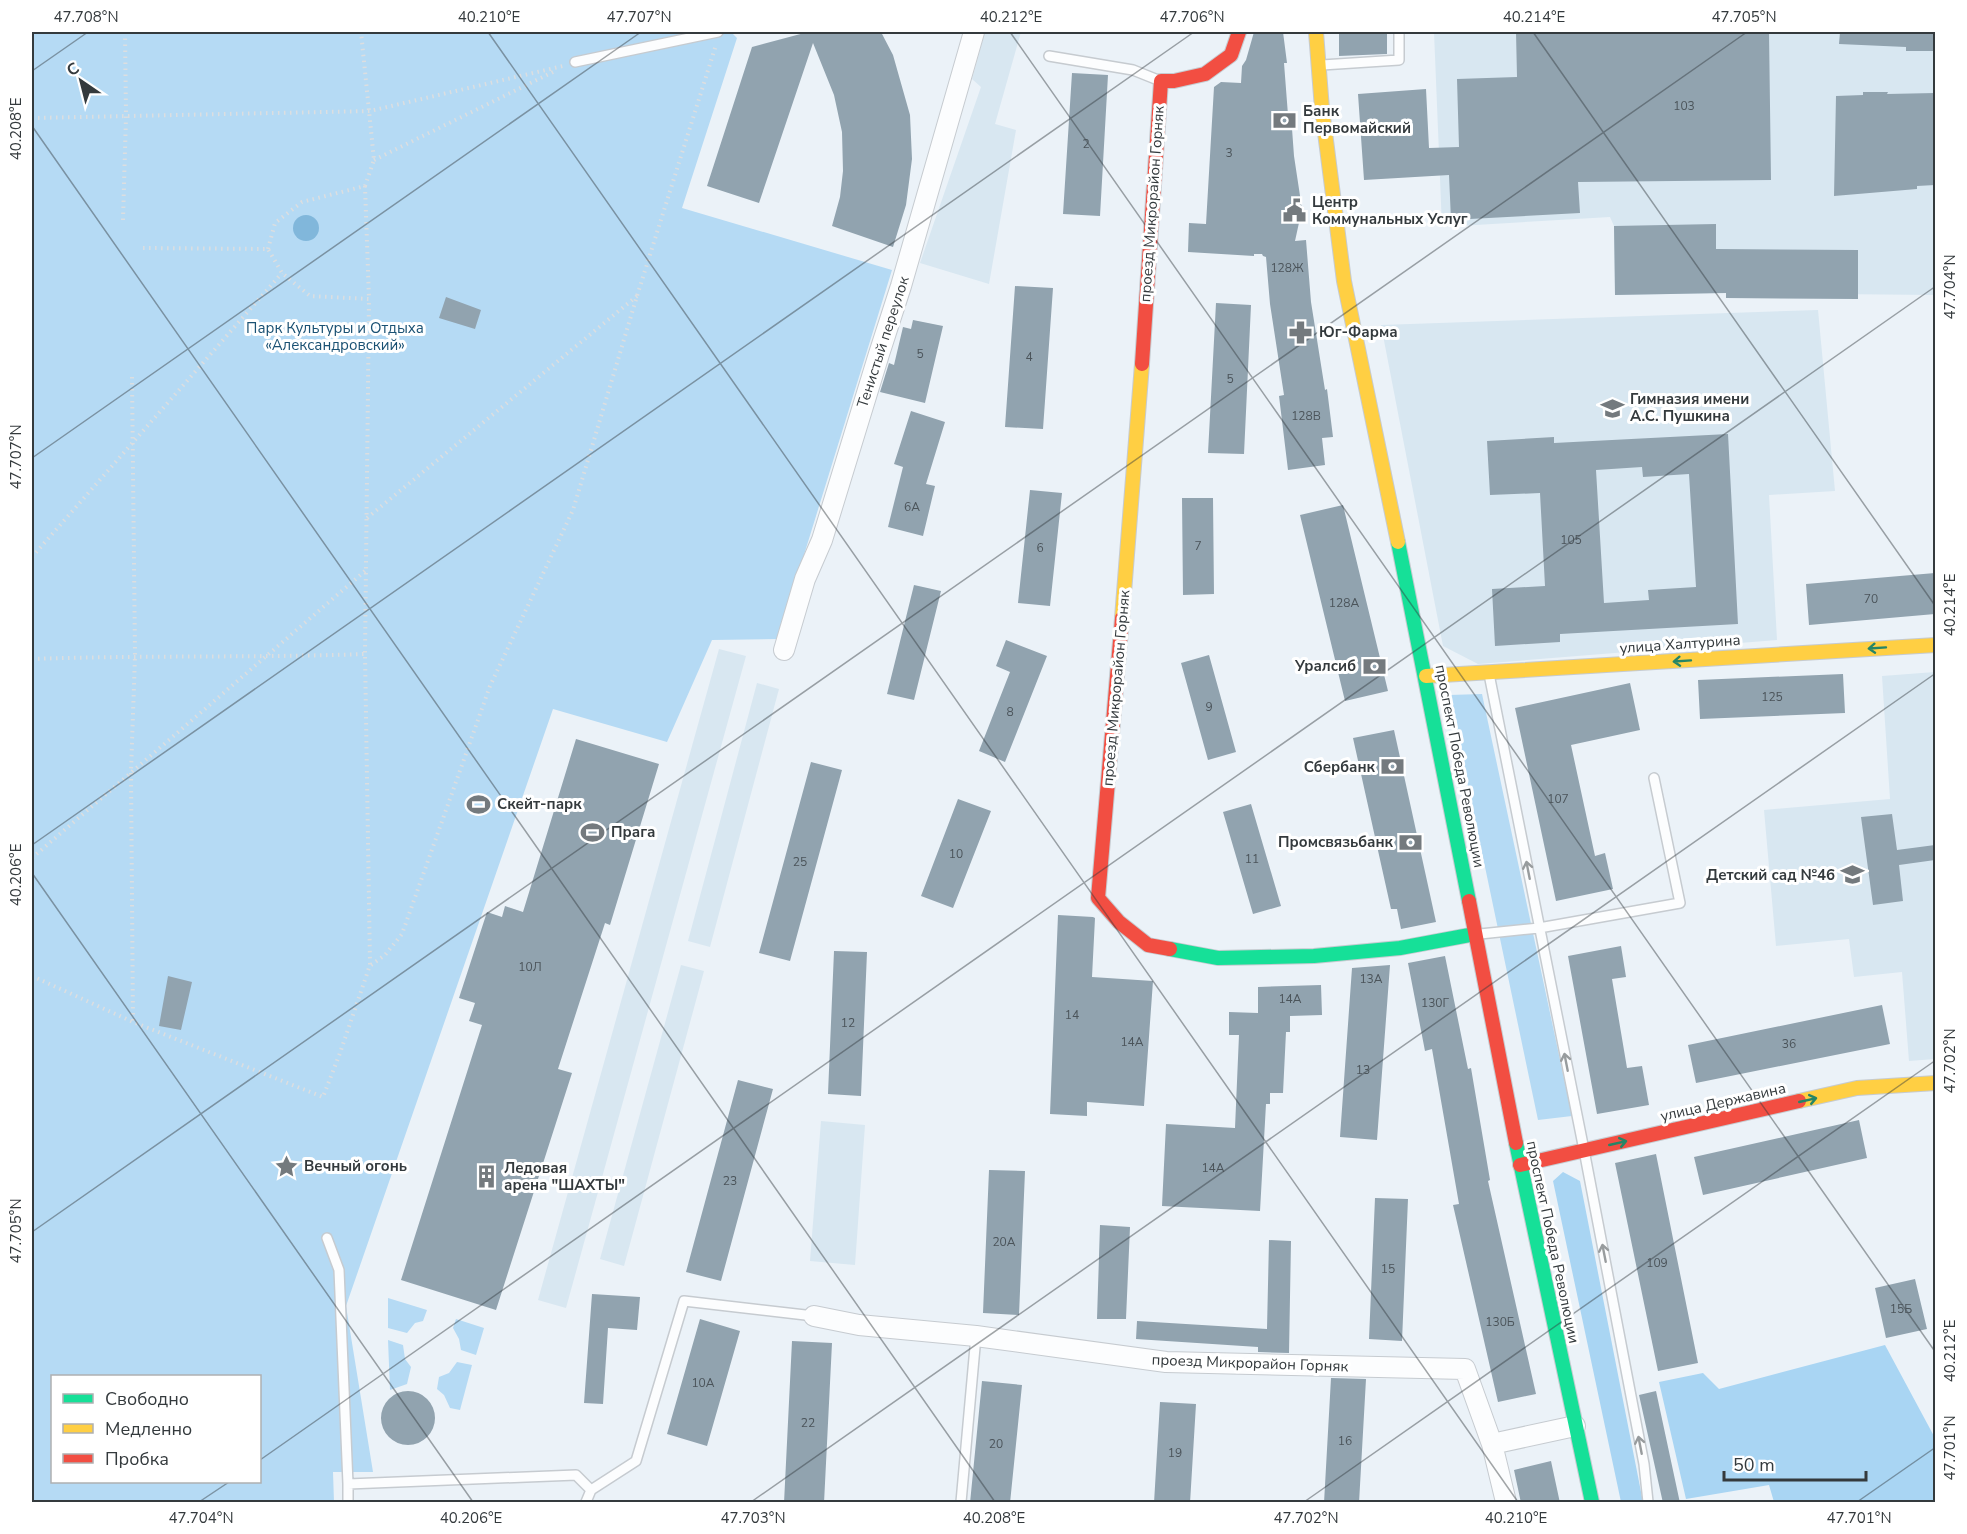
<svg xmlns="http://www.w3.org/2000/svg" width="1967" height="1534" viewBox="0 0 1967 1534" font-family="'Nunito Sans',sans-serif">
<rect width="100%" height="100%" fill="#ebf2f8"/>
<!-- built -->
<path fill="#d8e7f1" d="M 985,32 L 1021,32 L 995,124 L 1016,130 L 989,284 L 920,263 L 981,87 L 972,79 Z
M 1434,32 L 1935,32 L 1935,295 L 1717,293 L 1615,295 L 1614,226 L 1610,217 L 1442,227 Z
M 1818,310 L 1835,491 L 1769,495 L 1777,640 L 1478,664 L 1443,646 L 1381,325 Z
M 719,649 L 746,656 L 566,1308 L 538,1300 Z
M 1935,672 L 1935,1059 L 1909,1061 L 1902,972 L 1854,977 L 1849,939 L 1776,946 L 1764,810 L 1890,799 L 1882,676 Z
M 757,683 L 779,689 L 710,947 L 688,941 Z
M 681,965 L 704,971 L 624,1266 L 600,1259 Z
M 821,1121 L 865,1125 L 855,1265 L 810,1261 Z"/>
<!-- green -->
<path fill="#b5daf4" fill-rule="evenodd" d="M 32,32 L 731,32 L 737,38 L 682,208 L 892,270 L 778,639 L 712,640 L 667,742 L 553,709 L 346,1306 L 373,1472 L 333,1472 L 334,1502 L 32,1502 ZM 52,1376 L 260,1376 L 260,1482 L 52,1482 Z
M 1482,694 L 1572,1116 L 1538,1120 L 1449,695 Z
M 388,1298 L 427,1310 L 423,1321 L 415,1323 L 407,1333 L 388,1328 Z
M 456,1319 L 484,1328 L 476,1355 L 461,1350 L 459,1339 L 453,1328 Z
M 388,1340 L 403,1345 L 405,1359 L 411,1367 L 407,1384 L 390,1390 Z
M 457,1362 L 472,1365 L 460,1410 L 450,1408 L 444,1395 L 437,1389 L 439,1377 L 449,1373 Z"/>
<!-- forest -->
<path fill="#a9d5f3" d="M 1563,1172 L 1580,1181 L 1643,1502 L 1621,1502 L 1553,1181 Z
M 1885,1345 L 1935,1438 L 1935,1502 L 1774,1502 L 1769,1485 L 1686,1499 L 1659,1382 L 1703,1373 L 1719,1389 Z"/>
<!-- water -->
<path fill="#81b7db" d="M293 228a13 13 0 1 1 26 0a13 13 0 1 1-26 0Z"/>
<!-- building -->
<path fill="#91a3af" fill-rule="evenodd" d="M 808,32 L 881,32 L 893,55 L 910,115 L 912,159 L 906,205 L 893,247 L 832,226 L 840,197 L 843,171 L 842,132 L 834,95 L 813,43 L 759,203 L 707,186 L 752,47 Z
M 1254,32 L 1283,32 L 1287,63 L 1284,63 L 1288,115 L 1291,115 L 1294,156 L 1302,209 L 1295,241 L 1306,240 L 1311,302 L 1325,390 L 1327,389 L 1333,437 L 1322,438 L 1325,465 L 1288,470 L 1279,396 L 1284,395 L 1270,304 L 1266,257 L 1263,256 L 1262,254 L 1254,254 L 1254,256 L 1188,252 L 1189,223 L 1206,224 L 1214,87 L 1221,82 L 1241,83 L 1242,66 L 1246,60 Z
M 1339,32 L 1387,32 L 1387,54 L 1339,56 Z
M 1516,32 L 1769,32 L 1771,180 L 1578,182 L 1580,213 L 1451,220 L 1449,175 L 1364,180 L 1358,94 L 1426,89 L 1429,148 L 1459,147 L 1457,79 L 1517,77 Z
M 1840,32 L 1935,32 L 1935,51 L 1906,51 L 1906,47 L 1839,44 Z
M 1072,73 L 1108,75 L 1100,216 L 1063,214 Z
M 1863,92 L 1888,92 L 1887,94 L 1935,93 L 1935,185 L 1917,186 L 1917,189 L 1834,196 L 1836,96 L 1863,95 Z
M 1716,224 L 1716,249 L 1858,250 L 1858,299 L 1726,298 L 1726,293 L 1615,295 L 1614,226 Z
M 1015,286 L 1053,288 L 1043,429 L 1005,427 Z
M 446,297 L 481,310 L 475,329 L 439,318 Z
M 1216,303 L 1251,305 L 1244,454 L 1208,453 Z
M 913,320 L 943,326 L 925,403 L 880,392 L 889,363 L 894,365 L 903,327 L 911,329 Z
M 911,411 L 945,422 L 926,484 L 935,486 L 923,536 L 888,527 L 903,467 L 894,464 Z
M 1728,434 L 1738,624 L 1560,634 L 1560,642 L 1495,646 L 1492,589 L 1545,586 L 1540,493 L 1490,495 L 1487,441 L 1554,437 L 1554,443 ZM 1642,467 L 1643,477 L 1689,474 L 1696,587 L 1648,590 L 1649,600 L 1604,603 L 1596,470 Z
M 1030,490 L 1062,493 L 1050,606 L 1018,603 Z
M 1182,498 L 1213,498 L 1214,594 L 1183,595 Z
M 1343,505 L 1388,691 L 1345,701 L 1300,515 Z
M 1935,573 L 1935,614 L 1809,625 L 1806,584 Z
M 914,585 L 941,591 L 914,700 L 887,694 Z
M 1006,640 L 1047,656 L 1005,762 L 979,751 L 1010,672 L 996,666 Z
M 1209,655 L 1236,752 L 1208,760 L 1181,663 Z
M 1843,674 L 1845,713 L 1700,719 L 1698,680 Z
M 1630,683 L 1640,730 L 1571,745 L 1595,856 L 1605,853 L 1613,889 L 1556,901 L 1515,708 Z
M 1394,730 L 1436,922 L 1401,929 L 1397,909 L 1391,909 L 1353,738 Z
M 576,739 L 659,764 L 610,925 L 605,923 L 558,1069 L 572,1073 L 496,1310 L 401,1280 L 482,1025 L 469,1021 L 475,1003 L 459,998 L 487,912 L 502,917 L 505,906 L 523,912 Z
M 811,762 L 842,770 L 790,961 L 759,953 Z
M 958,799 L 991,811 L 953,908 L 921,896 Z
M 1251,804 L 1281,906 L 1253,914 L 1223,812 Z
M 1892,814 L 1897,850 L 1935,845 L 1935,860 L 1899,865 L 1903,901 L 1873,905 L 1861,817 Z
M 1058,915 L 1093,917 L 1095,918 L 1092,977 L 1153,981 L 1144,1106 L 1087,1102 L 1087,1116 L 1050,1114 Z
M 1621,946 L 1626,977 L 1612,979 L 1627,1068 L 1642,1066 L 1649,1105 L 1597,1114 L 1568,956 Z
M 834,951 L 867,952 L 861,1096 L 828,1094 Z
M 1445,956 L 1468,1069 L 1471,1068 L 1490,1180 L 1488,1181 L 1536,1394 L 1498,1402 L 1453,1205 L 1459,1204 L 1432,1049 L 1425,1051 L 1408,963 Z
M 1390,965 L 1377,1140 L 1340,1137 L 1352,968 Z
M 168,976 L 192,982 L 181,1030 L 159,1026 Z
M 1321,985 L 1322,1015 L 1290,1016 L 1290,1032 L 1286,1032 L 1283,1093 L 1270,1093 L 1270,1104 L 1266,1104 L 1260,1211 L 1162,1206 L 1166,1124 L 1235,1128 L 1239,1035 L 1229,1035 L 1229,1012 L 1258,1013 L 1258,987 Z
M 1882,1005 L 1890,1044 L 1696,1083 L 1688,1045 Z
M 738,1080 L 773,1089 L 721,1281 L 686,1272 Z
M 1859,1120 L 1867,1158 L 1703,1195 L 1694,1157 Z
M 1656,1154 L 1698,1363 L 1658,1371 L 1615,1163 Z
M 989,1170 L 1025,1171 L 1019,1315 L 983,1313 Z
M 1375,1198 L 1408,1199 L 1402,1341 L 1369,1339 Z
M 1100,1225 L 1130,1227 L 1126,1319 L 1097,1319 Z
M 1269,1240 L 1291,1241 L 1289,1353 L 1258,1352 L 1258,1347 L 1136,1339 L 1137,1321 L 1267,1329 Z
M 1915,1279 L 1927,1329 L 1886,1338 L 1875,1288 Z
M 592,1294 L 640,1297 L 637,1330 L 608,1328 L 603,1404 L 584,1403 Z
M 700,1319 L 740,1331 L 707,1446 L 667,1434 Z
M 792,1341 L 832,1343 L 824,1503 L 784,1503 Z
M 1331,1378 L 1366,1379 L 1359,1503 L 1324,1503 Z
M 982,1381 L 1022,1385 L 1010,1503 L 970,1503 Z
M381 1418a27 27 0 1 1 54 0a27 27 0 1 1-54 0Z
M 1656,1391 L 1680,1503 L 1663,1503 L 1639,1395 Z
M 1160,1402 L 1196,1404 L 1190,1503 L 1154,1503 Z
M 1551,1461 L 1560,1503 L 1521,1503 L 1514,1470 Z"/>
<g fill="none" stroke-linecap="round" stroke-linejoin="round">
<defs>
<path id="lane" d="M 1049,56 L 1133,70 L 1158,80
M 575,62 L 718,32
M 1322,65 L 1399,60 L 1399,32
M 1489,674 L 1584,1150 L 1644,1464 L 1648,1502
M 1480,934 L 1539,928 L 1680,903 L 1654,778
M 327,1238 L 339,1270 L 348,1484 L 576,1475 L 591,1490
M 348,1484 L 348,1502
M 586,1502 L 591,1490 L 636,1461 L 684,1301 L 814,1316
M 961,1502 L 976,1336"/>
<path id="street" d="M 784,650 L 805,579 L 822,540 L 879,354 L 901,286 L 974,32
M 814,1316 L 859,1325 L 976,1336 L 1166,1362 L 1465,1369 L 1492,1444 L 1506,1502
M 1492,1444 L 1575,1426"/>
<path id="fast" d="M 1398,542 L 1469,901
M 1170,949 L 1218,958 L 1314,956 L 1400,948 L 1475,934
M 1516,1143 L 1592,1502"/>
<path id="slow" d="M 1316,32 L 1322,109 L 1344,281 L 1398,542
M 1122,618 L 1142,364
M 1426,676 L 1936,645
M 1799,1101 L 1857,1088 L 1936,1083"/>
<path id="jam" d="M 1142,364 L 1161,81 L 1174,81 L 1205,74 L 1231,55 L 1239,32
M 1122,618 L 1098,898 L 1119,922 L 1148,945 L 1170,949
M 1469,901 L 1516,1143
M 1520,1165 L 1799,1101"/>
</defs>
<!-- lane casing -->
<use href="#lane" stroke="#c6cbd0" stroke-width="12"/>
<!-- street casing -->
<use href="#street" stroke="#c6cbd0" stroke-width="22"/>
<!-- fast casing -->
<use href="#fast" stroke="#c6cbd0" stroke-width="16"/>
<!-- slow casing -->
<use href="#slow" stroke="#c6cbd0" stroke-width="16"/>
<!-- jam casing -->
<use href="#jam" stroke="#c6cbd0" stroke-width="16"/>
<!-- path -->
<path stroke="#dcdee0" stroke-width="4" stroke-dasharray="1.5 4.5" stroke-linecap="butt" d="M 32,118 L 370,111 L 563,66
M 374,160 L 557,70
M 365,186 L 369,299
M 123,220 L 126,116 L 125,32
M 268,249 L 275,223 L 302,202 L 365,186 L 374,160 L 361,32
M 132,377 L 135,656 L 131,772 L 133,1022
M 367,518 L 637,296
M 32,557 L 282,273
M 32,659 C 143,655 254,658 365,654
M 32,858 L 365,571
M 371,965 L 385,955 L 402,934 L 490,686 L 573,510 L 637,296 L 716,45
M 32,976 L 133,1022 L 323,1097 L 340,1053 L 370,965 L 365,654 L 369,299 L 310,296 L 282,273 L 268,249 L 141,248"/>
<!-- lane -->
<use href="#lane" stroke="#fcfdfe" stroke-width="9"/>
<!-- street -->
<use href="#street" stroke="#fcfdfe" stroke-width="20"/>
<!-- fast -->
<use href="#fast" stroke="#16e098" stroke-width="14"/>
<!-- slow -->
<use href="#slow" stroke="#ffcf43" stroke-width="14"/>
<!-- jam -->
<use href="#jam" stroke="#f24e42" stroke-width="14"/>
</g>
<!-- one-way arrows -->
<defs><path id="oneway-shaft" d="M-6 0H5M1.5-3L5.5 0L1.5 3" fill="none" stroke-width="1.6" stroke-linecap="round" stroke-linejoin="round" transform="scale(1.5)"/></defs>
<g stroke="#268566">
<use href="#oneway-shaft" transform="translate(1877 648) rotate(176)"/>
<use href="#oneway-shaft" transform="translate(1682 661) rotate(176)"/>
<use href="#oneway-shaft" transform="translate(1808 1100) rotate(-13)"/>
<use href="#oneway-shaft" transform="translate(1618 1143) rotate(-13)"/>
</g>
<g stroke="#989c9e">
<use href="#oneway-shaft" transform="translate(1528 870) rotate(-101)"/>
<use href="#oneway-shaft" transform="translate(1566 1062) rotate(-101)"/>
<use href="#oneway-shaft" transform="translate(1604 1253) rotate(-101)"/>
<use href="#oneway-shaft" transform="translate(1640 1445) rotate(-101)"/>
</g>
<!-- ticks -->
<path fill="none" stroke="#343a3d" stroke-width="1.5" stroke-opacity="0.45" d="M 488,32 L 1518,1502M 1010,32 L 1936,1353M 1533,32 L 1936,607M 32,71 L 88,32M 32,126 L 995,1502M 32,458 L 641,32M 32,845 L 1194,32M 32,873 L 473,1502M 32,1232 L 1747,32M 260,1460 L 1936,286M 199,1502 L 229,1482M 751,1502 L 1936,673M 1304,1502 L 1936,1060M 1857,1502 L 1936,1447"/>
<!-- icons -->
<defs>
<symbol id="bank-bare" viewBox="-9 -9 18 18"><path d="M-6-4H6V4H-6ZM0-2.3a2.3 2.3 0 1 0 0 4.6a2.3 2.3 0 1 0 0-4.6Z" fill="#747a7e" stroke="#fff" stroke-width="2.5" paint-order="stroke"/></symbol>
<symbol id="civic-bare" viewBox="-9 -9 18 18"><path d="M-.6-6.5H3V-4.5H.6V-3L4-1V1h2V6H-6V1h2V-1L-.6-3ZM-1.2 2.5V6h2.4V2.5Z" fill="#747a7e" stroke="#fff" stroke-width="2.5" paint-order="stroke"/></symbol>
<symbol id="pharmacy-bare" viewBox="-9 -9 18 18"><path d="M-2-6h4v4h4v4h-4v4h-4v-4h-4v-4h4Z" fill="#747a7e" stroke="#fff" stroke-width="2.5" paint-order="stroke"/></symbol>
<symbol id="school-bare" viewBox="-9 -9 18 18"><path d="M0-5L7-2L0 1L-7-2ZM-4 1L0 2.5L4 1V4Q0 6-4 4Z" fill="#747a7e" stroke="#fff" stroke-width="2.5" paint-order="stroke"/></symbol>
<symbol id="stadium-bare" viewBox="-9 -9 18 18"><path d="M0-5a6.5 5 0 1 0 0 10a6.5 5 0 1 0 0-10ZM-3.5-1.8h7v3.6h-7Z" fill="#747a7e" stroke="#fff" stroke-width="2.5" paint-order="stroke"/></symbol>
<symbol id="sight-bare" viewBox="-9 -9 18 18"><path d="M0-6L1.8-2.2L6-1.7L2.9 1.2L3.7 5.4L0 3.3L-3.7 5.4L-2.9 1.2L-6-1.7L-1.8-2.2Z" fill="#747a7e" stroke="#fff" stroke-width="2.5" paint-order="stroke"/></symbol>
<symbol id="building-bare" viewBox="-9 -9 18 18"><path d="M-4-6H4V6H1V3H-1V6H-4ZM-2.5-4.3h1.7v1.8h-1.7ZM.8-4.3h1.7v1.8H.8ZM-2.5-1h1.7V.8h-1.7ZM.8-1h1.7V.8H.8Z" fill="#747a7e" stroke="#fff" stroke-width="2.5" paint-order="stroke"/></symbol>
</defs>
<g fill-rule="evenodd">
<use href="#bank-bare" x="1268" y="104" width="33" height="33"/>
<use href="#civic-bare" x="1278" y="194" width="33" height="33"/>
<use href="#pharmacy-bare" x="1284" y="316" width="33" height="33"/>
<use href="#school-bare" x="1596" y="392" width="33" height="33"/>
<use href="#bank-bare" x="1358" y="650" width="33" height="33"/>
<use href="#bank-bare" x="1376" y="750" width="33" height="33"/>
<use href="#stadium-bare" x="462" y="788" width="33" height="33"/>
<use href="#stadium-bare" x="576" y="816" width="33" height="33"/>
<use href="#bank-bare" x="1394" y="826" width="33" height="33"/>
<use href="#school-bare" x="1836" y="858" width="33" height="33"/>
<use href="#sight-bare" x="270" y="1150" width="33" height="33"/>
<use href="#building-bare" x="470" y="1160" width="33" height="33"/>
</g>
<g text-anchor="middle" stroke-width="6" stroke-linejoin="round" paint-order="stroke">
<!-- number labels -->
<g font-size="12" fill="#4b545a">
<text x="1684" y="110">103</text>
<text x="1086" y="148">2</text>
<text x="1229" y="157">3</text>
<text x="1287" y="272">128Ж</text>
<text x="920" y="358">5</text>
<text x="1029" y="361">4</text>
<text x="1230" y="383">5</text>
<text x="1306" y="420">128В</text>
<text x="912" y="511">6А</text>
<text x="1571" y="544">105</text>
<text x="1198" y="550">7</text>
<text x="1040" y="552">6</text>
<text x="1871" y="603">70</text>
<text x="1344" y="607">128А</text>
<text x="1772" y="701">125</text>
<text x="1209" y="711">9</text>
<text x="1010" y="716">8</text>
<text x="1558" y="803">107</text>
<text x="956" y="858">10</text>
<text x="1252" y="863">11</text>
<text x="800" y="866">25</text>
<text x="530" y="971">10Л</text>
<text x="1371" y="983">13А</text>
<text x="1290" y="1003">14А</text>
<text x="1435" y="1007">130Г</text>
<text x="1072" y="1019">14</text>
<text x="848" y="1027">12</text>
<text x="1132" y="1046">14А</text>
<text x="1789" y="1048">36</text>
<text x="1363" y="1074">13</text>
<text x="1213" y="1172">14А</text>
<text x="730" y="1185">23</text>
<text x="1004" y="1246">20А</text>
<text x="1657" y="1267">109</text>
<text x="1388" y="1273">15</text>
<text x="1901" y="1313">15Б</text>
<text x="1500" y="1326">130Б</text>
<text x="703" y="1387">10А</text>
<text x="808" y="1427">22</text>
<text x="1345" y="1445">16</text>
<text x="996" y="1448">20</text>
<text x="1175" y="1457">19</text>
</g>
<!-- poi labels -->
<g font-size="15" font-weight="bold" fill="#343a3d" stroke="#fff" text-anchor="start">
<text x="1303" y="116">Банк<tspan x="1303" dy="17">Первомайский</tspan></text>
<text x="1312" y="207">Центр<tspan x="1312" dy="17">Коммунальных Услуг</tspan></text>
<text x="1319" y="337">Юг-Фарма</text>
<text x="1630" y="404">Гимназия имени<tspan x="1630" dy="17">А.С. Пушкина</tspan></text>
<text x="1356" y="671" text-anchor="end">Уралсиб</text>
<text x="1375" y="772" text-anchor="end">Сбербанк</text>
<text x="497" y="809">Скейт-парк</text>
<text x="611" y="837">Прага</text>
<text x="1393" y="847" text-anchor="end">Промсвязьбанк</text>
<text x="1835" y="880" text-anchor="end">Детский сад №46</text>
<text x="304" y="1171">Вечный огонь</text>
<text x="504" y="1173">Ледовая<tspan x="504" dy="17">арена "ШАХТЫ"</tspan></text>
</g>
<!-- street labels -->
<g font-size="15" fill="#343a3d" stroke="#fff">
<text transform="translate(1152 204) rotate(-86)" y="5">проезд Микрорайон Горняк</text>
<text transform="translate(883 342) rotate(-72)" y="5">Тенистый переулок</text>
<text transform="translate(1680 644) rotate(-4)" y="5">улица Халтурина</text>
<text transform="translate(1116 688) rotate(-85)" y="5">проезд Микрорайон Горняк</text>
<text transform="translate(1460 766) rotate(79)" y="5">проспект Победа Революции</text>
<text transform="translate(1723 1102) rotate(-13)" y="5">улица Державина</text>
<text transform="translate(1553 1242) rotate(78)" y="5">проспект Победа Революции</text>
<text transform="translate(1250 1363) rotate(2)" y="5">проезд Микрорайон Горняк</text>
</g>
<!-- park labels -->
<g font-size="15" fill="#1a5173" stroke="#fff">
<text x="335" y="333">Парк Культуры и Отдыха<tspan x="335" dy="17">«Александровский»</tspan></text>
</g>
</g>
<!-- border -->
<rect width="1967" height="1534" fill="none" stroke="#ffffff" stroke-width="66"/>
<!-- legend -->
<rect x="51" y="1375" width="210" height="108" fill="#ffffff" stroke="#aeb0b1" stroke-width="1.5"/>
<rect x="63" y="1394" width="30" height="9" fill="#16e098" stroke="#aeb0b1" stroke-width="1.5"/>
<text x="105" y="1405" font-size="18" fill="#343a3d">Свободно</text>
<rect x="63" y="1424" width="30" height="9" fill="#ffcf43" stroke="#aeb0b1" stroke-width="1.5"/>
<text x="105" y="1435" font-size="18" fill="#343a3d">Медленно</text>
<rect x="63" y="1454" width="30" height="9" fill="#f24e42" stroke="#aeb0b1" stroke-width="1.5"/>
<text x="105" y="1465" font-size="18" fill="#343a3d">Пробка</text>
<!-- north arrow -->
<g transform="translate(81 81) rotate(325)" stroke="#ffffff" stroke-width="4.5" paint-order="stroke">
<path d="M0-4.5L10 22L0 15L-10 22Z" fill="#343a3d"/>
<text y="-9" font-size="16" font-weight="bold" text-anchor="middle" fill="#343a3d">С</text>
</g>
<!-- scale -->
<path d="M1724 1471v9h142v-9" fill="none" stroke="#343a3d" stroke-width="3"/>
<text x="1733" y="1471" font-size="18" fill="#343a3d" stroke="#ffffff" stroke-width="4.5" paint-order="stroke">50 m</text>
<rect x="33" y="33" width="1901" height="1468" fill="none" stroke="#343a3d" stroke-width="2"/>
<g font-size="15" text-anchor="middle" fill="#343a3d">
<text x="86" y="22">47.708°N</text>
<text x="489" y="22">40.210°E</text>
<text x="639" y="22">47.707°N</text>
<text x="1011" y="22">40.212°E</text>
<text x="1192" y="22">47.706°N</text>
<text x="1534" y="22">40.214°E</text>
<text x="1744" y="22">47.705°N</text>
<text transform="translate(16 129) rotate(-90)" y="5">40.208°E</text>
<text transform="translate(1950 287) rotate(-90)" y="5">47.704°N</text>
<text transform="translate(16 457) rotate(-90)" y="5">47.707°N</text>
<text transform="translate(1950 605) rotate(-90)" y="5">40.214°E</text>
<text transform="translate(16 875) rotate(-90)" y="5">40.206°E</text>
<text transform="translate(1950 1061) rotate(-90)" y="5">47.702°N</text>
<text transform="translate(16 1231) rotate(-90)" y="5">47.705°N</text>
<text transform="translate(1950 1351) rotate(-90)" y="5">40.212°E</text>
<text transform="translate(1950 1448) rotate(-90)" y="5">47.701°N</text>
<text x="201" y="1523">47.704°N</text>
<text x="471" y="1523">40.206°E</text>
<text x="753" y="1523">47.703°N</text>
<text x="994" y="1523">40.208°E</text>
<text x="1306" y="1523">47.702°N</text>
<text x="1516" y="1523">40.210°E</text>
<text x="1859" y="1523">47.701°N</text>
</g>
</svg>
